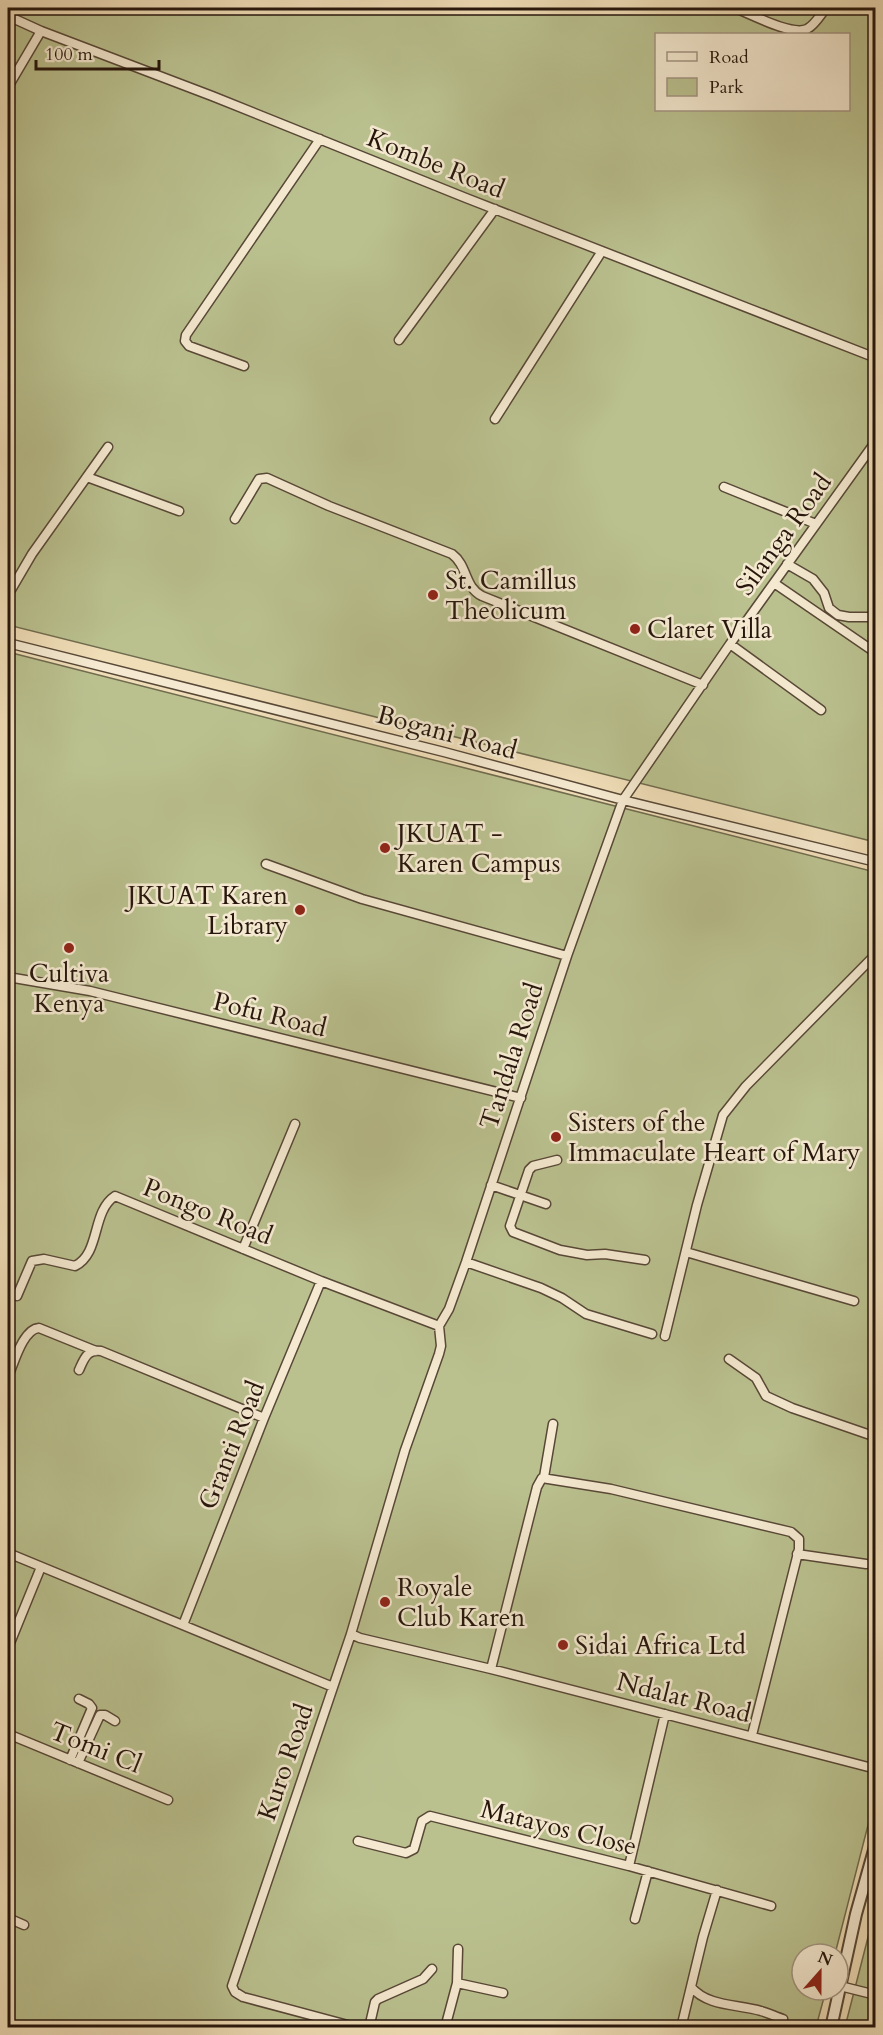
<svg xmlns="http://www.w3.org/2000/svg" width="883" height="2035" viewBox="0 0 883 2035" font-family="Cardo,serif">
<rect width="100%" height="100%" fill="#f0deb8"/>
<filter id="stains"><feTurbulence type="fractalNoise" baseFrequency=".00333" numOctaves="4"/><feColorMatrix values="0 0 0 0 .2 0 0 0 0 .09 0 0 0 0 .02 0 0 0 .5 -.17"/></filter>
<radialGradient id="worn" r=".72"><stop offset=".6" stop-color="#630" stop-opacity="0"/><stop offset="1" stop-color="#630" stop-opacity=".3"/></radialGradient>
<!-- green -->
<path fill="#bac18f" stroke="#706c4e" stroke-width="1.5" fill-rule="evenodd" d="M 8,8 L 875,8 L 875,842 L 8,625 ZM 656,34 L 848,34 L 848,110 L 656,110 Z
M 8,652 L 875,872 L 875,1798 L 835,1954 L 802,1954 L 802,1990 L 826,1990 L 816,2027 L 8,2027 Z
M 875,1910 L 875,2027 L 845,2027 Z"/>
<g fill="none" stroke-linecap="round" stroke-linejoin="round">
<defs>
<path id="minor" d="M 735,8 C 751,14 791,36 807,29 C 815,25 821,14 826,8
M 8,16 L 41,31
M 8,87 L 41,31 L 212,96 L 466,198 L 876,358
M 399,340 L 495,209
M 244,366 L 189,346 L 185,341 L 186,335 L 320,139
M 495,419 L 602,251
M 87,477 L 179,511
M 724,487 L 816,524
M 235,519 L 259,479 L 267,478 L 329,506 L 452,554 C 468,566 464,587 482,596 L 703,685
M 787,564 L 813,579 L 824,593 L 829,608 L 838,615 L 849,617 L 876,617
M 774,583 L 876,653
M 8,595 L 32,554 L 108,447
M 8,643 L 444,752 L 623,800 L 876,862
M 730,644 L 821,710
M 266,864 L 362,899 L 567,956
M 8,977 L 90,991 L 521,1098
M 557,1160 L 533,1166 L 529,1170 L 510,1226 L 513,1232 L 560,1250 L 587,1255 L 605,1254 L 645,1260
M 491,1185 L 546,1204
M 243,1249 L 295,1124
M 686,1252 L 854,1301
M 466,1262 L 541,1288 L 562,1298 L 586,1314 L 652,1334
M 17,1296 L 32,1261 L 44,1259 L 75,1266 C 101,1253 91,1212 115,1196 L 321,1281 L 439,1326
M 665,1336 L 697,1205 L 723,1115 L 746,1086 L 876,954
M 729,1359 L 756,1378 L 766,1396 L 792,1408 L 876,1437
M 79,1370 C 84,1359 87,1349 101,1351 L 264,1418
M 8,1377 C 14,1363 23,1329 39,1328 L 96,1351
M 544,1477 L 553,1424
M 8,1553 L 333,1687
M 797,1554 L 866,1564
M 183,1625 L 264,1418 L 321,1281
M 351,1634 L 405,1450 L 439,1354 L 441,1346 L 439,1326 L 449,1309 L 466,1262 L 567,956 L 623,800 L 730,644 L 876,441
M 8,1648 L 41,1567
M 491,1669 L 537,1487 L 542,1478 L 611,1489 L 791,1532 L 799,1539 L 799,1549 L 752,1735
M 8,1734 L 168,1800
M 70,1760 L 92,1708 L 89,1704 L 79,1699
M 78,1763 L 100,1715 L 105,1715 L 115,1721
M 358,1841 L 406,1853 L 414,1849 L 422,1821 L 430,1816 L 629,1866 L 771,1906
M 629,1866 L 665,1714
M 8,1918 L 24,1925
M 635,1919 L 648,1871
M 457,1983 L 503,1993
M 840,1986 L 876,1995
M 691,1987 C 708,2007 738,2004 761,2011 C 769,2013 776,2017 783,2019
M 359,2028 L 243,1997 L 235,1992 L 232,1986 L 351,1634 L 360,1638 L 491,1669 L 876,1769
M 369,2028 L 375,2002 L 378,1999 L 423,1979 L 432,1969
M 445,2028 L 457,1983 L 458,1949
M 681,2028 L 703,1937 L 717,1890"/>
<path id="tertiary" d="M 831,2028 L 856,1914 L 876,1843"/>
</defs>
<!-- minor casing -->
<use href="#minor" stroke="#584837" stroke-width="11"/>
<!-- tertiary casing -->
<use href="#tertiary" stroke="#584837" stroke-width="14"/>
<!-- minor -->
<use href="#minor" stroke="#f5ead1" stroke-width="8"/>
<!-- tertiary -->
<use href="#tertiary" stroke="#f5ead1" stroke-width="10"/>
</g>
<!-- markers -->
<g fill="#8f2418" stroke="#f5ead1" stroke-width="2">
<circle cx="433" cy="595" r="6"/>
<circle cx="635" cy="629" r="6"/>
<circle cx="385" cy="848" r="6"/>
<circle cx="300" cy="910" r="6"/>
<circle cx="69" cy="948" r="6"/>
<circle cx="556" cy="1137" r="6"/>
<circle cx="385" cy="1602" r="6"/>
<circle cx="563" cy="1645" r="6"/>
</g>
<g text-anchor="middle" stroke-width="5" stroke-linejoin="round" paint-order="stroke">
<!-- street labels -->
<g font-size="26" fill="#26160c" stroke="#f5ead1">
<text transform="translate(436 163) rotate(22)" y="9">Kombe Road</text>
<text transform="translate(783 534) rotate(-54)" y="9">Silanga Road</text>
<text transform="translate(447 732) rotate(15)" y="9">Bogani Road</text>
<text transform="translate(270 1014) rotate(14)" y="9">Pofu Road</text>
<text transform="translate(511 1056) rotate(-72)" y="9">Tandala Road</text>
<text transform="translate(208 1211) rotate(22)" y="9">Pongo Road</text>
<text transform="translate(231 1445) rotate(-68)" y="9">Granti Road</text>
<text transform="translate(684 1697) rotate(14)" y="9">Ndalat Road</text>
<text transform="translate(96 1747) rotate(22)" y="9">Tomi Cl</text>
<text transform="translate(285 1762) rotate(-71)" y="9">Kuro Road</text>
<text transform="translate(559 1827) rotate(14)" y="9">Matayos Close</text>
</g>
<!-- poi labels -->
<g font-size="26" fill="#26160c" stroke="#f5ead1" text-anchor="start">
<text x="445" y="589">St. Camillus<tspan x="445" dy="30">Theolicum</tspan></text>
<text x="647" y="638">Claret Villa</text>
<text x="397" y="842">JKUAT -<tspan x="397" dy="30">Karen Campus</tspan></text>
<text x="288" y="904" text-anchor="end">JKUAT Karen<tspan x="288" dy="30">Library</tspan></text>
<text x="69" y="982" text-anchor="middle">Cultiva<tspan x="69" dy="30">Kenya</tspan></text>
<text x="568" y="1131">Sisters of the<tspan x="568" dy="30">Immaculate Heart of Mary</tspan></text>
<text x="397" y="1596">Royale<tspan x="397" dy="30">Club Karen</tspan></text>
<text x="575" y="1654">Sidai Africa Ltd</text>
</g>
</g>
<!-- margin -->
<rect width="883" height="2035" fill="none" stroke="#f0deb8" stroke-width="30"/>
<rect x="9" y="9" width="865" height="2017" fill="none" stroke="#26160c" stroke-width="3"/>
<rect x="15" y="15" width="853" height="2005" fill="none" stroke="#26160c" stroke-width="1.5"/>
<!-- legend -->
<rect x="655" y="33" width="195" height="78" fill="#f5ead1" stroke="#a29582" stroke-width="1.5"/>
<rect x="667" y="52" width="30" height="9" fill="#f5ead1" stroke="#a29582" stroke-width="1.5"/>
<text x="709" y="63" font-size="18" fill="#26160c">Road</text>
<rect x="667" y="78" width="30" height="18" fill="#bac18f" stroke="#a29582" stroke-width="1.5"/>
<text x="709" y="93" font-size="18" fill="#26160c">Park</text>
<!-- north arrow -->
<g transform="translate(820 1972) rotate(21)"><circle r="28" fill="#f5ead1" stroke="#a29582" stroke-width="1.5"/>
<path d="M0-4.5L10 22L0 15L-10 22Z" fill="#8f2418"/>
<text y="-9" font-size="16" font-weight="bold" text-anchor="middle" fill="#26160c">N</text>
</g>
<!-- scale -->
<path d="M36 60v9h123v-9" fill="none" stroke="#26160c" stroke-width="3"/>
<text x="45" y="60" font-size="18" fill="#26160c" stroke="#f5ead1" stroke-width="4.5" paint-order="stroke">100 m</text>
<rect width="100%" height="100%" filter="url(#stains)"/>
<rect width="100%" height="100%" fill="url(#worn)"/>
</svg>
